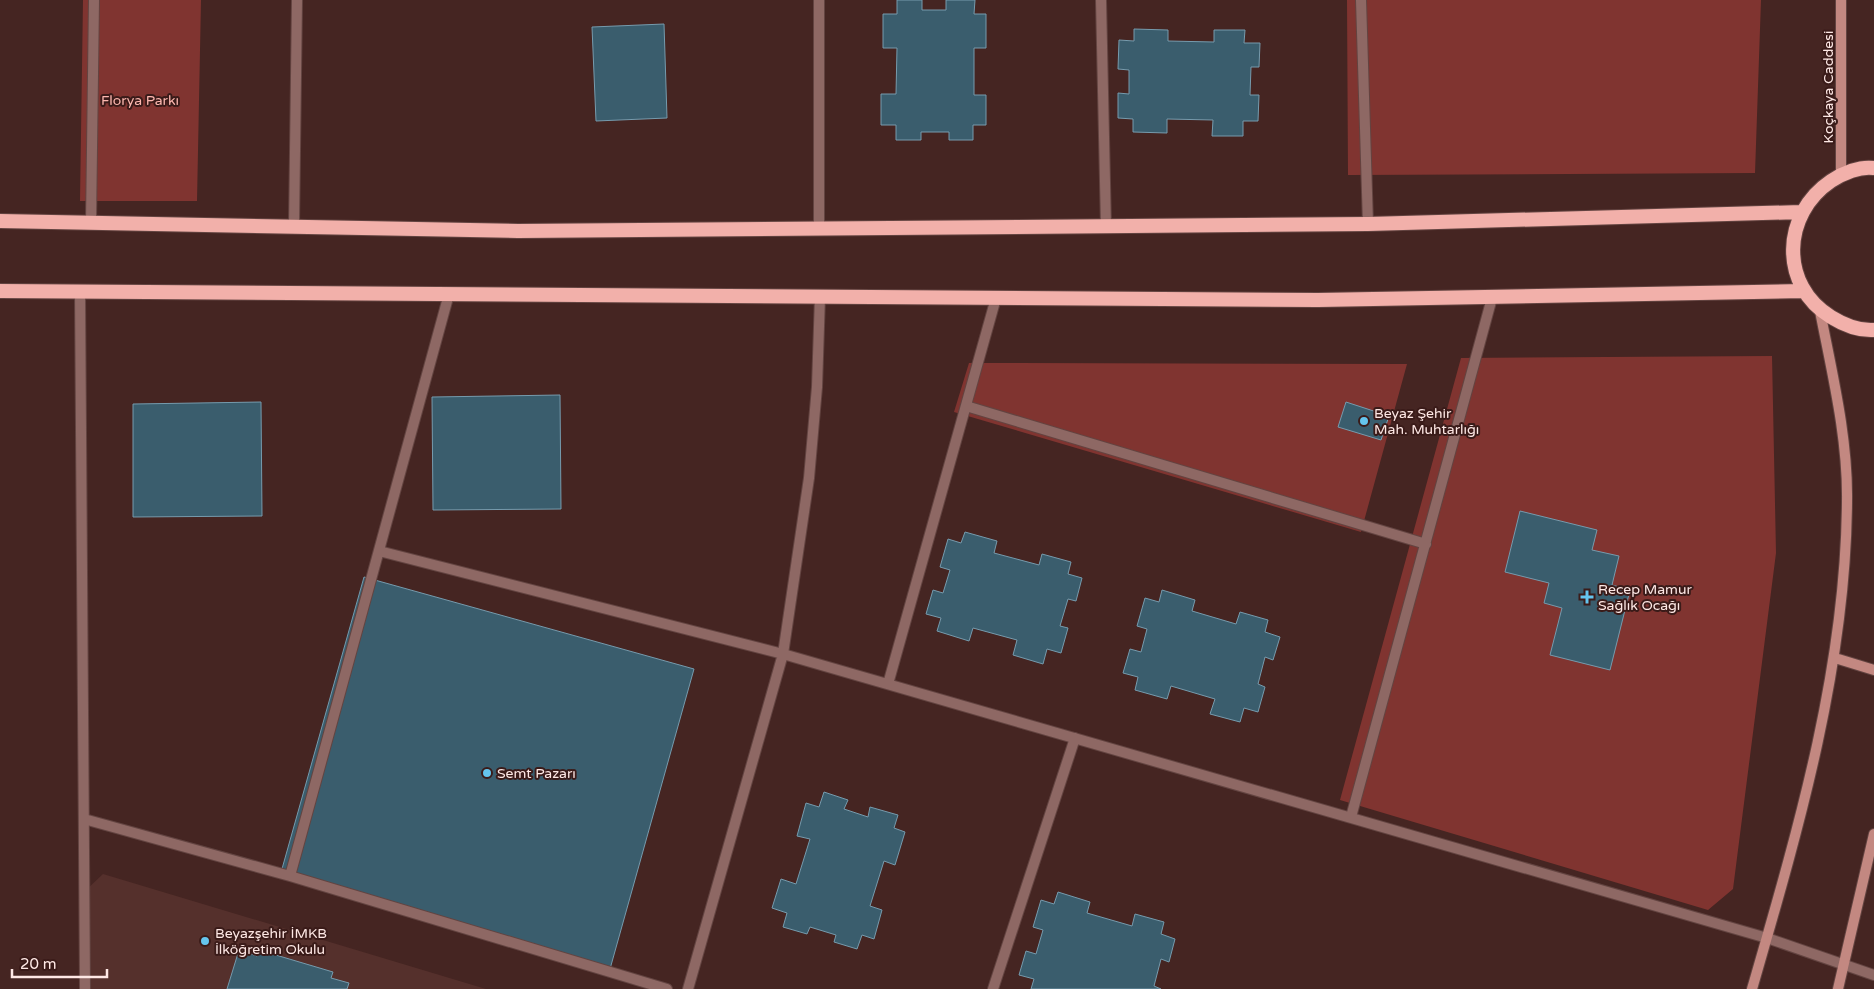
<svg xmlns="http://www.w3.org/2000/svg" width="1874" height="989" viewBox="0 0 1874 989" font-family="'Varela Round',sans-serif">
<rect width="100%" height="100%" fill="#452522"/>
<!-- built -->
<path fill="#55302c" d="M 103,874 L 486,989 L 85,989 L 84,892 Z"/>
<!-- green -->
<path fill="#803430" d="M 83,0 L 201,0 L 197,201 L 80,201 Z
M 1347,0 L 1761,0 L 1755,173 L 1348,175 Z
M 1772,356 L 1776,553 L 1733,889 L 1708,910 L 1340,800 L 1461,358 Z
M 969,363 L 1407,364 L 1361,532 L 954,412 Z"/>
<!-- building -->
<path fill="#3a5d6d" stroke="#769bad" d="M 897,0 L 922,0 L 922,10 L 946,10 L 946,0 L 975,0 L 974,14 L 986,14 L 986,48 L 974,48 L 974,95 L 986,95 L 986,125 L 973,125 L 973,140 L 949,140 L 949,132 L 921,132 L 921,140 L 896,140 L 896,125 L 881,125 L 881,94 L 896,94 L 897,48 L 883,48 L 883,14 L 897,14 Z
M 664,24 L 667,118 L 596,121 L 592,27 Z
M 1134,29 L 1168,30 L 1168,41 L 1214,42 L 1214,30 L 1245,30 L 1244,43 L 1260,43 L 1259,67 L 1251,67 L 1250,95 L 1259,95 L 1258,121 L 1243,121 L 1243,136 L 1212,136 L 1213,120 L 1167,119 L 1167,133 L 1133,132 L 1133,119 L 1118,118 L 1118,93 L 1129,94 L 1129,70 L 1118,69 L 1119,40 L 1134,41 Z
M 560,395 L 561,509 L 433,510 L 432,397 Z
M 261,402 L 262,516 L 133,517 L 133,404 Z
M 1346,402 L 1389,416 L 1381,440 L 1338,427 Z
M 1520,511 L 1597,530 L 1592,550 L 1619,556 L 1612,585 L 1630,590 L 1610,670 L 1550,655 L 1562,608 L 1544,603 L 1549,583 L 1505,572 Z
M 965,532 L 997,541 L 994,553 L 1039,565 L 1042,554 L 1071,562 L 1068,574 L 1082,578 L 1076,601 L 1068,599 L 1060,626 L 1068,628 L 1061,653 L 1047,649 L 1043,664 L 1013,655 L 1017,640 L 973,628 L 969,641 L 937,631 L 941,618 L 926,614 L 933,590 L 943,593 L 950,570 L 940,567 L 948,539 L 961,543 Z
M 364,577 L 694,669 L 610,969 L 280,876 Z
M 1162,590 L 1195,600 L 1192,611 L 1236,624 L 1240,612 L 1268,620 L 1265,632 L 1280,637 L 1273,660 L 1265,657 L 1258,684 L 1265,687 L 1258,712 L 1244,708 L 1240,722 L 1210,714 L 1215,699 L 1171,686 L 1167,699 L 1135,690 L 1138,677 L 1123,673 L 1130,649 L 1141,652 L 1147,629 L 1137,626 L 1145,598 L 1159,602 Z
M 824,792 L 848,800 L 844,809 L 868,817 L 870,807 L 898,815 L 894,828 L 905,832 L 895,865 L 884,861 L 870,906 L 882,910 L 874,939 L 862,935 L 857,949 L 834,942 L 836,935 L 810,927 L 807,934 L 783,927 L 787,913 L 772,908 L 781,879 L 796,884 L 810,839 L 797,836 L 806,803 L 819,807 Z
M 1058,892 L 1090,902 L 1087,913 L 1132,926 L 1135,914 L 1164,922 L 1161,934 L 1175,939 L 1169,962 L 1161,959 L 1154,986 L 1161,989 L 1031,989 L 1034,979 L 1019,975 L 1026,951 L 1036,954 L 1043,930 L 1033,927 L 1041,900 L 1054,904 Z
M 239,950 L 257,956 L 259,950 L 333,972 L 331,978 L 349,983 L 347,989 L 227,989 Z"/>
<g fill="none" stroke-linecap="round" stroke-linejoin="round">
<defs>
<path id="minor" d="M 819,0 L 819,229
M 1101,0 L 1106,227
M 1361,0 L 1368,224
M 91,223 L 94,0
M 294,227 L 297,0
M 80,291 L 85,989
M 966,406 L 1426,544
M 379,551 L 783,654 L 1767,938 L 1874,975
M 888,684 L 996,298
M 1351,817 L 1492,298
M 84,819 L 290,876 L 667,989
M 290,876 L 449,294
M 688,989 L 783,654 L 809,478 L 817,387 L 820,296
M 993,989 L 1075,738"/>
<path id="secondary" d="M 1841,174 L 1841,0
M 1835,658 L 1874,670
M 1752,989 C 1798,830 1846,668 1847,501 C 1848,438 1832,373 1820,311
M 1838,989 L 1874,834"/>
<path id="trunk" d="M 1874,168 C 1860,166 1843,173 1831,181 C 1782,214 1779,285 1831,317 C 1844,325 1859,331 1874,330
M 0,221 L 518,231 L 1368,224 L 1801,212
M 0,291 L 1318,300 L 1803,291"/>
</defs>
<!-- minor casing -->
<use href="#minor" stroke="#634441" stroke-width="12"/>
<!-- secondary casing -->
<use href="#secondary" stroke="#634441" stroke-width="12"/>
<!-- trunk casing -->
<use href="#trunk" stroke="#634441" stroke-width="16"/>
<!-- minor -->
<use href="#minor" stroke="#8e6864" stroke-width="10"/>
<!-- secondary -->
<use href="#secondary" stroke="#c38881" stroke-width="10"/>
<!-- trunk -->
<use href="#trunk" stroke="#f2b0aa" stroke-width="14"/>
</g>
<!-- markers -->
<g fill="#65c5ee" stroke="#3a1b19" stroke-width="2">
<circle cx="1364" cy="421" r="5"/>
<path d="M1584.5 589.5h5v5h5v5h-5v5h-5v-5h-5v-5h5z"/>
<circle cx="487" cy="773" r="5"/>
<circle cx="205" cy="941" r="5"/>
</g>
<g text-anchor="middle" stroke-width="4" stroke-linejoin="round" paint-order="stroke">
<!-- street labels -->
<g font-size="14" fill="#fee8e5" stroke="#3a1b19">
<text transform="translate(1828 87) rotate(-90)" y="5">Koçkaya Caddesi</text>
</g>
<!-- park labels -->
<g font-size="14" fill="#fdb7af" stroke="#3a1b19">
<text x="140" y="105">Florya Parkı</text>
</g>
<!-- poi labels -->
<g font-size="14" fill="#fee8e5" stroke="#3a1b19" text-anchor="start">
<text x="1374" y="418">Beyaz Şehir<tspan x="1374" dy="16">Mah. Muhtarlığı</tspan></text>
<text x="1598" y="594">Recep Mamur<tspan x="1598" dy="16">Sağlık Ocağı</tspan></text>
<text x="497" y="778">Semt Pazarı</text>
<text x="215" y="938">Beyazşehir İMKB<tspan x="215" dy="16">İlköğretim Okulu</tspan></text>
</g>
</g>
<!-- scale -->
<path d="M12 969v8h95v-8" fill="none" stroke="#fee8e5" stroke-width="2.5"/>
<text x="20" y="969" font-size="15" fill="#fee8e5" stroke="#3a1b19" stroke-width="4" paint-order="stroke">20 m</text>
</svg>
